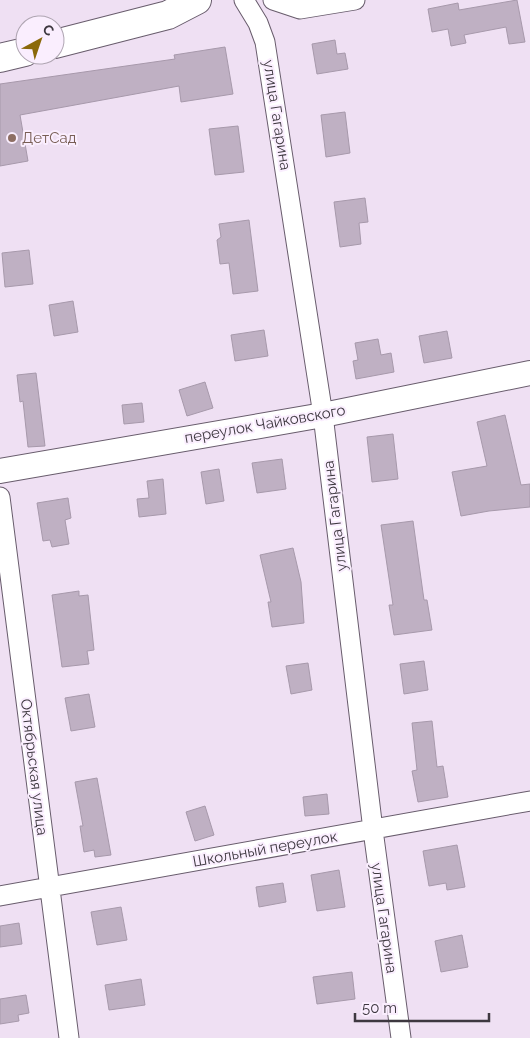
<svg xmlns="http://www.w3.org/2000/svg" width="530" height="1038" viewBox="0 0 530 1038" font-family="Raleway,sans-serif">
<rect width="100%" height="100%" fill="#efe0f3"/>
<!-- building -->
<path fill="#bfb0c3" stroke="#a799ab" d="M 517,0 L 525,42 L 509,44 L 506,27 L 464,35 L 466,43 L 451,46 L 448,29 L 432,32 L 428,9 L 458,3 L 459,10 Z
M 335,40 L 337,54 L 345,53 L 348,69 L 317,74 L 312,44 Z
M 225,47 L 233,94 L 181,102 L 179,86 L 20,115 L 28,161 L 0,166 L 0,84 L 175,59 L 174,55 Z
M 345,112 L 350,153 L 326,157 L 321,115 Z
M 238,126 L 244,172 L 215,175 L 209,129 Z
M 365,198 L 368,222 L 359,223 L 361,244 L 340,247 L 334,202 Z
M 249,220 L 258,291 L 233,294 L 229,263 L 220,264 L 217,240 L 221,237 L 219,224 Z
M 29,250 L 33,284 L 5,287 L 2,253 Z
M 73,301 L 78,332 L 54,336 L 49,305 Z
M 264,330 L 268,356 L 235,361 L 231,335 Z
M 447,331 L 452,358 L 424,363 L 419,336 Z
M 378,339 L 381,355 L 391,353 L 394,372 L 356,379 L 353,361 L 358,360 L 355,343 Z
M 36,373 L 45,446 L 28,447 L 23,401 L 20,402 L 17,375 Z
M 205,382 L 213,408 L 187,416 L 179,390 Z
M 142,403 L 144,422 L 124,424 L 122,405 Z
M 505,415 L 521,485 L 530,484 L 530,507 L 489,511 L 461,516 L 452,472 L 487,466 L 477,422 Z
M 393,434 L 398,479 L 372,482 L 367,437 Z
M 282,459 L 286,489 L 257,493 L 252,463 Z
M 219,469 L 224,501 L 206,504 L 201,472 Z
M 163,479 L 166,514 L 139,517 L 137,499 L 149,498 L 147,481 Z
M 68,498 L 71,518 L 65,520 L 69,544 L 52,547 L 50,540 L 43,541 L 37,503 Z
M 413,521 L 424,600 L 427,600 L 432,630 L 394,635 L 389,605 L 393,605 L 381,525 Z
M 293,548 L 301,582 L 304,623 L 272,627 L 268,602 L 271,602 L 260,555 Z
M 79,591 L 79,596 L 88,595 L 94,650 L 87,651 L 89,664 L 62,667 L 52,595 Z
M 424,661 L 428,690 L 404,694 L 400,664 Z
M 308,663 L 312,690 L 291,694 L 286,666 Z
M 89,694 L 95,727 L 71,731 L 65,698 Z
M 432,721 L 437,767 L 443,766 L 448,797 L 418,802 L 412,771 L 417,770 L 412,723 Z
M 97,778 L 111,855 L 95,857 L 94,850 L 84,852 L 80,826 L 83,826 L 75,782 Z
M 327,794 L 329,814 L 305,816 L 303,797 Z
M 205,806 L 214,835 L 195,841 L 186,812 Z
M 457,845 L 465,887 L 447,890 L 446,883 L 429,886 L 423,851 Z
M 339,870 L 345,907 L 317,911 L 311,875 Z
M 283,883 L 286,902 L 259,907 L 256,887 Z
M 121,907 L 127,940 L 97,945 L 91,912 Z
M 19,923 L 22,944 L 0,947 L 0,926 Z
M 462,935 L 468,967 L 441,972 L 435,941 Z
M 352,972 L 355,999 L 317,1004 L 313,977 Z
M 141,979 L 145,1005 L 109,1010 L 105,985 Z
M 26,995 L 29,1013 L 18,1015 L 19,1021 L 0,1024 L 0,999 Z"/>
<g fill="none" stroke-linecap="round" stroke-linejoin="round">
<defs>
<path id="minor" d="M 244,0 L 258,23 L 265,42 L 323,415 L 373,830 L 401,1038
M 273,0 L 300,9 L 355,0
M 0,497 L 69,1038
M 0,896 L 530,801"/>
<path id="tertiary" d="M 0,471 L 323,415 L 530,373"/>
<path id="primary" d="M 55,44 L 168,15 L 197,0
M 0,58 L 25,52"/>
</defs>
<!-- minor casing -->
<use href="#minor" stroke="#685c6c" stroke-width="21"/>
<!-- tertiary casing -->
<use href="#tertiary" stroke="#685c6c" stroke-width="26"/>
<!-- primary casing -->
<use href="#primary" stroke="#685c6c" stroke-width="30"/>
<!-- minor -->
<use href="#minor" stroke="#fff" stroke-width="19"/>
<!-- tertiary -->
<use href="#tertiary" stroke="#fff" stroke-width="24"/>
<!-- primary -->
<use href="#primary" stroke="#fff" stroke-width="28"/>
</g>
<!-- markers -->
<circle fill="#8d6e63" stroke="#faeefe" stroke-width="2" cx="12" cy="138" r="5"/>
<g text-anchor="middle" stroke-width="4" stroke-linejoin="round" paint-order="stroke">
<!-- street labels -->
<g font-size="15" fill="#3e3840" stroke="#faeefe">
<text transform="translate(277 115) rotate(81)" y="5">улица Гагарина</text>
<text transform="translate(265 424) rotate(-10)" y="5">переулок Чайковского</text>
<text transform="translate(335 516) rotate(-97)" y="5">улица Гагарина</text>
<text transform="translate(34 767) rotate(83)" y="5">Октябрьская улица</text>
<text transform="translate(265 849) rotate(-10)" y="5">Школьный переулок</text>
<text transform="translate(384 918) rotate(82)" y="5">улица Гагарина</text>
</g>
<!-- education labels -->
<g font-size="15" fill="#785e54" stroke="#faeefe" text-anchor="start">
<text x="22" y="143">ДетСад</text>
</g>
</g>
<!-- north arrow -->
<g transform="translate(40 40) rotate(40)"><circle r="24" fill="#faeefe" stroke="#afa5b2"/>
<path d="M0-4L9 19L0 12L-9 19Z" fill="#8b690a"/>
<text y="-8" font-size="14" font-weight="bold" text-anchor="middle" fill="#3e3840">С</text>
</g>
<!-- scale -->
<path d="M355 1013v8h134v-8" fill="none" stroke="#3e3840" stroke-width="2.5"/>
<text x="362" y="1013" font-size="15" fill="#3e3840" stroke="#faeefe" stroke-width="4" paint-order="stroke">50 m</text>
</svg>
